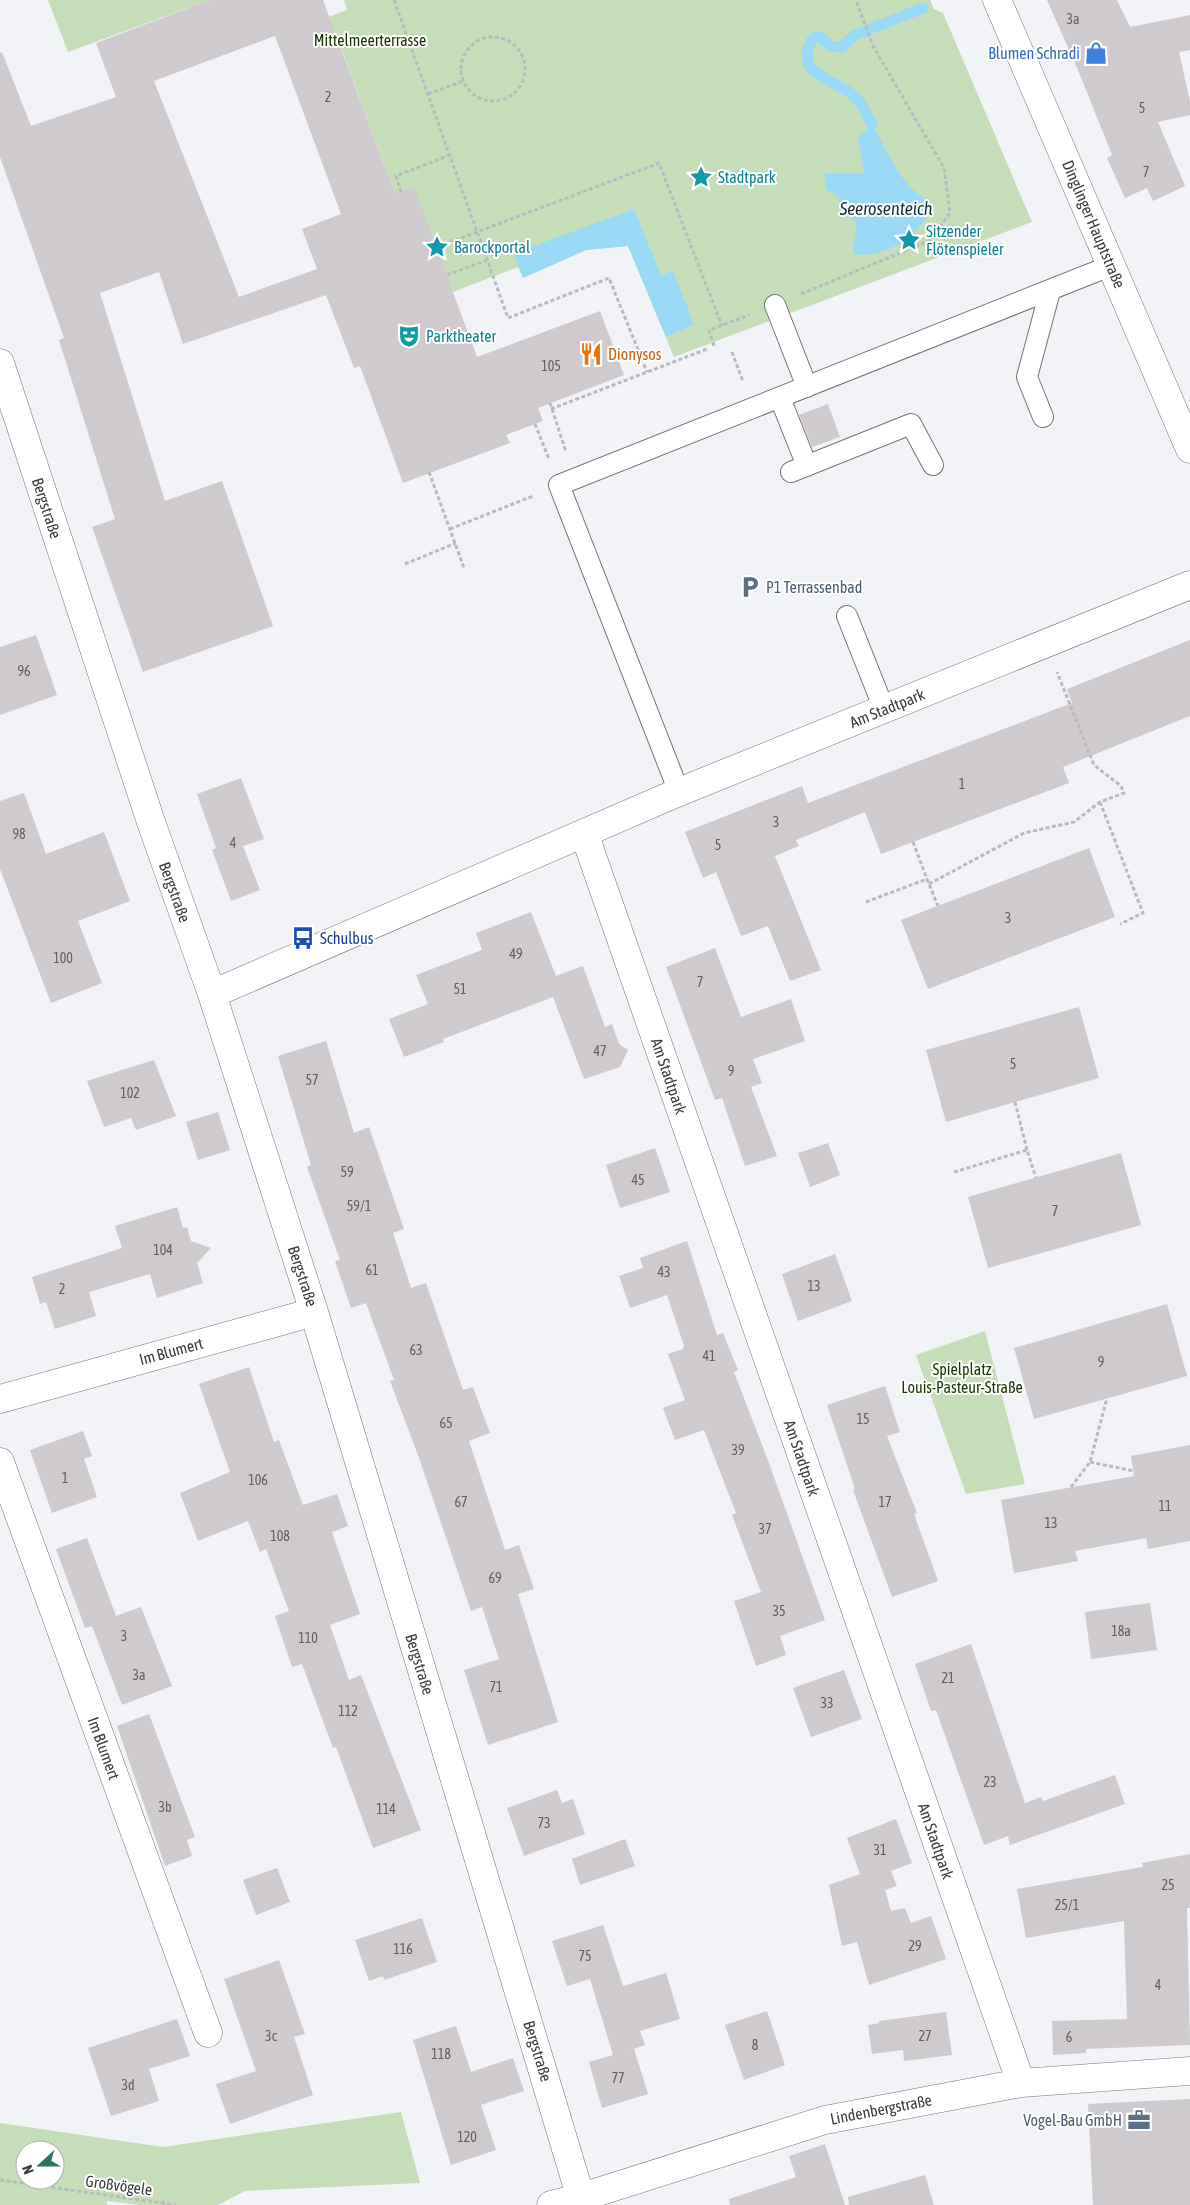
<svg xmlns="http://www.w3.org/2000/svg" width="1190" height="2205" viewBox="0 0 1190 2205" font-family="'Asap Condensed',sans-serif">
<rect width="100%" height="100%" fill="#f2f3f7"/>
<!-- green -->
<path fill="#c6ddb9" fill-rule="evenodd" d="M 48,0 L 210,0 L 68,52 Z
M 344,0 L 930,0 L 934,9 L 943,13 L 1032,222 L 674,357 L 628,246 L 586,250 L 523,278 L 518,267 L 453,292 L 395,194 L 335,31 L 328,34 L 323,19 L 347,10 Z
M 985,1331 L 1025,1484 L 966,1494 L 916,1355 Z
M 401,2112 L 420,2183 L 245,2191 L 218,2205 L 139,2205 L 107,2201 L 107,2205 L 0,2205 L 0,2123 L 163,2147 ZM 25,2150 L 55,2150 L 55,2180 L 25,2180 Z"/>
<!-- water -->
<path fill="#9ad9f5" d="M 872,124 C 886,148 899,183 924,198 L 929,214 C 914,239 883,259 853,254 L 856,222 L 842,213 L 838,196 L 826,190 L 824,173 L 864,173 L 858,138 Z
M 634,209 L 661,275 L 673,271 L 694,324 L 666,337 L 628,246 L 586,250 L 523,278 L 514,253 Z"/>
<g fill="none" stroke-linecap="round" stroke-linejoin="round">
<!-- stream -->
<path stroke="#9ad9f5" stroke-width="11" d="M 872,124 C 867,115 862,104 855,97 C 837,79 790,75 813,38 L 820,37 L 830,46 L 841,47 L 855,35 L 923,8"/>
</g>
<!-- building -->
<path fill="#cecacd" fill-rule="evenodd" d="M 210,0 L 323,0 L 395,194 L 414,187 L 477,357 L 600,311 L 624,375 L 538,408 L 543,421 L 506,435 L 510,443 L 403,483 L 360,366 L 354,368 L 326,295 L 183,344 L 159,272 L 100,293 L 165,501 L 222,481 L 273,626 L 143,672 L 92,527 L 115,519 L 59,340 L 64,338 L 0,157 L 0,53 L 2,52 L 31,126 L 116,97 L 96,43 ZM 275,36 L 341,214 L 302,229 L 317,269 L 239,297 L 154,81 Z
M 1047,0 L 1117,0 L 1130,27 L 1190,15 L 1190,50 L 1179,52 L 1190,102 L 1190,115 L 1158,122 L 1185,186 L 1153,201 L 1147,188 L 1125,198 L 1107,158 L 1112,155 L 1078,70 Z
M 828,404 L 840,437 L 812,447 L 799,415 Z
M 36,635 L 57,695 L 0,715 L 0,647 Z
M 1190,640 L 1190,716 L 1063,767 L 1069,783 L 881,854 L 865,812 L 796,840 L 799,846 L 775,856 L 821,970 L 790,981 L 768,926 L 741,936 L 716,872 L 703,878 L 685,832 L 802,786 L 808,803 L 1072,703 L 1067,689 Z
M 241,778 L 264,839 L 243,846 L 260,890 L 231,901 L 212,850 L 216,848 L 197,794 Z
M 24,793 L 46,854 L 104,832 L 130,901 L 78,921 L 102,983 L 51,1003 L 0,869 L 0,801 Z
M 1089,848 L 1115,917 L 928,989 L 901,920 Z
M 531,912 L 556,976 L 583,966 L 605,1027 L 612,1024 L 619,1044 L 628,1050 L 620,1067 L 584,1079 L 553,997 L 443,1039 L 444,1042 L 404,1057 L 389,1019 L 428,1004 L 416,975 L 482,950 L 476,933 Z
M 715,948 L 741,1017 L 791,999 L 805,1041 L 753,1059 L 762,1083 L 751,1087 L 777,1156 L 745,1166 L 722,1098 L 715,1100 L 666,967 Z
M 1079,1007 L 1099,1078 L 946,1122 L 926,1050 Z
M 326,1041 L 354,1133 L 369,1127 L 404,1229 L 393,1233 L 411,1288 L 426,1283 L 463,1390 L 473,1387 L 490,1433 L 469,1441 L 505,1550 L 519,1545 L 534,1589 L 518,1594 L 558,1722 L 488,1745 L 464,1670 L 499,1659 L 482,1607 L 471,1611 L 419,1458 L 390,1381 L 394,1380 L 366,1303 L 351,1308 L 335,1261 L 340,1260 L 307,1167 L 311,1165 L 278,1056 Z
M 154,1060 L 176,1116 L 136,1130 L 131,1118 L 104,1127 L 87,1081 Z
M 218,1112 L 230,1150 L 198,1160 L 186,1122 Z
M 828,1143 L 840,1175 L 810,1187 L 798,1153 Z
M 655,1148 L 670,1192 L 620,1208 L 606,1165 Z
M 1121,1153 L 1141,1225 L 988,1268 L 968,1197 Z
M 177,1207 L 183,1228 L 187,1227 L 191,1241 L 211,1248 L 197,1263 L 203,1283 L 157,1298 L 150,1274 L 89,1292 L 96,1316 L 55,1329 L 46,1302 L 40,1304 L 32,1277 L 122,1248 L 115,1226 Z
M 687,1241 L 717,1335 L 723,1333 L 738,1370 L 734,1372 L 769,1463 L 825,1620 L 780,1636 L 786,1655 L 756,1666 L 734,1601 L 761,1592 L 732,1515 L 736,1513 L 704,1430 L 675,1440 L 663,1408 L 685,1400 L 668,1354 L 683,1349 L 684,1346 L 667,1295 L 630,1308 L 619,1276 L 643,1268 L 640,1258 Z
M 835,1254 L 852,1301 L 798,1321 L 782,1274 Z
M 1167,1304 L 1187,1376 L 1034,1419 L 1014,1348 Z
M 249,1367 L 274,1442 L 279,1440 L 303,1505 L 337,1494 L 348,1526 L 332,1532 L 360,1614 L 330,1625 L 349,1680 L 361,1675 L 421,1830 L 373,1848 L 336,1747 L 333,1748 L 302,1664 L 292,1667 L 275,1616 L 289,1611 L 266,1549 L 260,1552 L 248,1521 L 198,1541 L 180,1493 L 230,1472 L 199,1384 Z
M 885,1386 L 900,1432 L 887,1436 L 917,1513 L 914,1514 L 938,1581 L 892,1597 L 853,1490 L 855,1489 L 827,1405 Z
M 83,1431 L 92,1456 L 84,1459 L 97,1497 L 52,1513 L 30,1450 Z
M 1190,1445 L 1190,1541 L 1148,1549 L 1146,1538 L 1075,1551 L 1078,1561 L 1014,1573 L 1001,1500 L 1134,1476 L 1131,1456 Z
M 87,1538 L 116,1616 L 141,1607 L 172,1686 L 122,1705 L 92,1626 L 85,1628 L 56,1549 Z
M 1150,1603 L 1157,1650 L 1091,1659 L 1085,1612 Z
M 971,1644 L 1025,1803 L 1041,1797 L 1043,1801 L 1115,1775 L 1125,1804 L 1010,1845 L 1008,1836 L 984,1845 L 936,1710 L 931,1711 L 915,1664 Z
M 844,1670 L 862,1719 L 811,1737 L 793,1688 Z
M 149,1714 L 195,1837 L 187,1840 L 192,1856 L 165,1866 L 117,1726 Z
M 557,1790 L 562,1803 L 573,1799 L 585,1834 L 524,1856 L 507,1808 Z
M 896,1819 L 912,1863 L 891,1871 L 897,1886 L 885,1890 L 891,1911 L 905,1908 L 911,1923 L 931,1916 L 946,1959 L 869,1985 L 857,1942 L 842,1946 L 829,1885 L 860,1874 L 847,1838 Z
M 625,1839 L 635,1866 L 580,1885 L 572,1859 Z
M 1190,1854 L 1190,1908 L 1187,1908 L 1190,2045 L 1086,2049 L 1086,2053 L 1053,2055 L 1052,2021 L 1127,2019 L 1124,1921 L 1026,1938 L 1017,1889 L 1143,1867 L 1142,1863 Z
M 277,1868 L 290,1902 L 256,1915 L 243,1880 Z
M 422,1918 L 437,1962 L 384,1980 L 383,1976 L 369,1981 L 355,1940 Z
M 603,1925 L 623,1986 L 666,1973 L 680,2019 L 640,2031 L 645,2045 L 622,2053 L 634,2049 L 648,2094 L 602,2108 L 589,2062 L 613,2055 L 590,1979 L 567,1986 L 552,1941 Z
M 279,1960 L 305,2034 L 294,2037 L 313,2095 L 230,2124 L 216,2084 L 256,2071 L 224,1979 Z
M 767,2011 L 785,2065 L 744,2080 L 725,2025 Z
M 946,2012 L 952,2055 L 904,2061 L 903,2050 L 872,2054 L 868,2025 L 879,2023 L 879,2021 Z
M 177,2019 L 190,2056 L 149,2069 L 159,2101 L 111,2116 L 88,2048 Z
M 456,2026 L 471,2072 L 513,2058 L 524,2091 L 481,2105 L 496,2150 L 451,2165 L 413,2040 Z
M 1190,2099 L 1190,2205 L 1093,2205 L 1088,2104 Z
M 825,2144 L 845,2205 L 730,2205 L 729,2199 L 796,2177 L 789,2156 Z
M 925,2175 L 934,2205 L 849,2205 L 848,2197 Z"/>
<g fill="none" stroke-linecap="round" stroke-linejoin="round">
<defs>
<path id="lane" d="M 775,305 L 807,387
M 780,398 L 807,466
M 1043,417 L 1027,377 L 1050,291
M 791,472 L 911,424 L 933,465
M 847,616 L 884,709
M 679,792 L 559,485 L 1110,266"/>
<path id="street" d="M 0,363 L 151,822 L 212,994 L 314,1312 L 583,2205
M 584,833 L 1021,2083
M 212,994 L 679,792 L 1190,585
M 0,1399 L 314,1312
M 0,1462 L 208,2033
M 551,2205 L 582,2197 L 825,2120 L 1021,2083 L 1190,2071"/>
<path id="secondary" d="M 997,0 L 1190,449"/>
</defs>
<!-- lane casing -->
<use href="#lane" stroke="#737477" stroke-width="22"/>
<!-- street casing -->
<use href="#street" stroke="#737477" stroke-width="29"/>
<!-- secondary casing -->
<use href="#secondary" stroke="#737477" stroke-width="29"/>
<!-- path -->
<path stroke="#b9babd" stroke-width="3" stroke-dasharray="4 2.5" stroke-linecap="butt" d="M 394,0 L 508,318 L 609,278 L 647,372
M461 69a32 32 0 1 1 64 0a32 32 0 1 1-64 0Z
M 428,94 L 463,81
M 401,192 L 396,176 L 450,155
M 437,247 L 659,163 L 722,326
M 447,275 L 487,260
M 801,294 L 929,241 L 950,213 L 944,168 L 873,46 L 856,0
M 714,346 L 709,330 L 749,315
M 732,352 L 742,379 L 744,378
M 550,403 L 565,449 L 562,450
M 551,409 L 707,349
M 535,424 L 549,459
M 429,472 L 464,568
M 450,529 L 533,496
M 405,564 L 456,543
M 1100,802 L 1143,913 L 1120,924
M 913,842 L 927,879
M 929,884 L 1024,833 L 1074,822 L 1100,802 L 1124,793 L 1121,786 L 1094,765 L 1057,672
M 866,902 L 927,879 L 938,906
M 1015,1102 L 1027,1150
M 954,1172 L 1027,1150 L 1036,1178
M 1090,1462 L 1134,1471
M 1071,1487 L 1090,1462 L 1107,1398
M 0,2180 L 176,2205"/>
<!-- lane -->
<use href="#lane" stroke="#fff" stroke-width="20"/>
<!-- street -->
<use href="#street" stroke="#fff" stroke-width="28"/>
<!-- secondary -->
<use href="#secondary" stroke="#fff" stroke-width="28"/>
</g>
<!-- icons -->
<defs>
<symbol id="shop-bare" viewBox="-9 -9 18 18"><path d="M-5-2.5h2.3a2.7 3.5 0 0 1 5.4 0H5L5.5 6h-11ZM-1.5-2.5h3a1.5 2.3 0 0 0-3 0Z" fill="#3f7fe0" stroke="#fff" stroke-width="2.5" paint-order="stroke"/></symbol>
<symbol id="sight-bare" viewBox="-9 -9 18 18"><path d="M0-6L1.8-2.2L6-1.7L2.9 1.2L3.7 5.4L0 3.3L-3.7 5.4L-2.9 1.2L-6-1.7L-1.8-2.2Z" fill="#0f9aa8" stroke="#fff" stroke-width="2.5" paint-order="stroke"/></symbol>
<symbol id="theatre-bare" viewBox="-9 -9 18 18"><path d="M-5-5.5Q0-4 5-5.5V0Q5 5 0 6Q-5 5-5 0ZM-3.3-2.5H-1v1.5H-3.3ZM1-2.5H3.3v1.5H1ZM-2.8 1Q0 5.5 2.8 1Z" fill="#0f9aa8" stroke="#fff" stroke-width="2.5" paint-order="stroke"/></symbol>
<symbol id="restaurant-bare" viewBox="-9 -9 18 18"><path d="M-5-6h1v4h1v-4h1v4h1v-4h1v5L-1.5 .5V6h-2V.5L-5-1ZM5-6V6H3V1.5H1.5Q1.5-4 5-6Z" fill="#e8710a" stroke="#fff" stroke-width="2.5" paint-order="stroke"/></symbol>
<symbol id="parking-bare" viewBox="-9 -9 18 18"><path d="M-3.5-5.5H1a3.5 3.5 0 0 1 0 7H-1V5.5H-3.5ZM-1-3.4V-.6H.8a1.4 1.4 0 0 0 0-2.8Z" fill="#5c6f8a" stroke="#fff" stroke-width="2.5" paint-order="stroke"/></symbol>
<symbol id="bus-bare" viewBox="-9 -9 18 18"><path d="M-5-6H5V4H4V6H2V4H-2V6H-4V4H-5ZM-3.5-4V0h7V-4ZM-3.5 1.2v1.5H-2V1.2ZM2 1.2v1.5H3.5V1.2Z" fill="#1a4fb4" stroke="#fff" stroke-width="2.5" paint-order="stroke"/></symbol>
<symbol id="office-bare" viewBox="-9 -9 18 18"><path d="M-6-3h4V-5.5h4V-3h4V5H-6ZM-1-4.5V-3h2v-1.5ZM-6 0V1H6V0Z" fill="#5c6f8a" stroke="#fff" stroke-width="2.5" paint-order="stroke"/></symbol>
</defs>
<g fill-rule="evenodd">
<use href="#shop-bare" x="1080" y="37" width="32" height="32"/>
<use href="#sight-bare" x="685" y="161" width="32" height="32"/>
<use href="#sight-bare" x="893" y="224" width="32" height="32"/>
<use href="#sight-bare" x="421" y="231" width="32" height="32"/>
<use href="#theatre-bare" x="393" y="320" width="32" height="32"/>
<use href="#restaurant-bare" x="575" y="338" width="32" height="32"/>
<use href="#parking-bare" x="734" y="571" width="32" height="32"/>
<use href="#bus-bare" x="287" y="922" width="32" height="32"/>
<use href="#office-bare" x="1123" y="2104" width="32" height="32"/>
</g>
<g text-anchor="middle" stroke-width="4" stroke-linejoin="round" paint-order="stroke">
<!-- number labels -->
<g font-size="14" fill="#606061">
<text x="1073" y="24">3a</text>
<text x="328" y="102">2</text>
<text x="1142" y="113">5</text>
<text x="1146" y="177">7</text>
<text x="551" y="371">105</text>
<text x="24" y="676">96</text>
<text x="962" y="789">1</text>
<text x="776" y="827">3</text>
<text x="19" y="839">98</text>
<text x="233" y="848">4</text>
<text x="718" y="850">5</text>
<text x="1008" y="923">3</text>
<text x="516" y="959">49</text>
<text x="63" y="963">100</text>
<text x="700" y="987">7</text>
<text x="460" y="994">51</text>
<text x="600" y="1056">47</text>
<text x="1013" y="1069">5</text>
<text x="731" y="1076">9</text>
<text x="312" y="1085">57</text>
<text x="130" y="1098">102</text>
<text x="347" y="1177">59</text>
<text x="638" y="1185">45</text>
<text x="359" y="1211">59/1</text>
<text x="1055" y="1216">7</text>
<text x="163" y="1255">104</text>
<text x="372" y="1275">61</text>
<text x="664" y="1277">43</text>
<text x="814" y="1291">13</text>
<text x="62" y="1294">2</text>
<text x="416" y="1355">63</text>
<text x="709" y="1361">41</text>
<text x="1101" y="1367">9</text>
<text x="863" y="1424">15</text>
<text x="446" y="1428">65</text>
<text x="738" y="1455">39</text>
<text x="65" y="1483">1</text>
<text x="258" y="1485">106</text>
<text x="461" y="1507">67</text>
<text x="885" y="1507">17</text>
<text x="1165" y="1511">11</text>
<text x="1051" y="1528">13</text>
<text x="765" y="1534">37</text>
<text x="280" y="1541">108</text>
<text x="495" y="1583">69</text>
<text x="779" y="1616">35</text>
<text x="1121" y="1636">18a</text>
<text x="124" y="1641">3</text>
<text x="308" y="1643">110</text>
<text x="139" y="1680">3a</text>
<text x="948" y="1683">21</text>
<text x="496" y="1692">71</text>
<text x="827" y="1708">33</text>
<text x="348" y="1716">112</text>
<text x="990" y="1787">23</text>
<text x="165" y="1812">3b</text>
<text x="386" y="1814">114</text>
<text x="544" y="1828">73</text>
<text x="880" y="1855">31</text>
<text x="1168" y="1890">25</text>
<text x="1067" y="1910">25/1</text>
<text x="915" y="1951">29</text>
<text x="403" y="1954">116</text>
<text x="585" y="1961">75</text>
<text x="1158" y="1990">4</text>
<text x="271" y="2041">3c</text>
<text x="925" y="2041">27</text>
<text x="1069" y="2042">6</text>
<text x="755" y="2050">8</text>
<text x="441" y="2059">118</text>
<text x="618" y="2083">77</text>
<text x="128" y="2090">3d</text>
<text x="467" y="2142">120</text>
</g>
<!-- park labels -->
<g font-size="16" fill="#193501" stroke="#fff">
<text x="370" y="46">Mittelmeerterrasse</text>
<text x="962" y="1375">Spielplatz<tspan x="962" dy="18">Louis-Pasteur-Straße</tspan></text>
</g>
<!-- shop labels -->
<g font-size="16" fill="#366cbe" stroke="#fff" text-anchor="end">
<text x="1080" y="59">Blumen Schradi</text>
</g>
<!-- culture labels -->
<g font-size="16" fill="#0d838f" stroke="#fff" text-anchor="start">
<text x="718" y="183">Stadtpark</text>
<text x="926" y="237">Sitzender<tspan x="926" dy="18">Flötenspieler</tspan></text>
<text x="454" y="253">Barockportal</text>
<text x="426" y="342">Parktheater</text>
</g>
<!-- street labels -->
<g font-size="16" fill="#3b3c3d" stroke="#fff">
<text transform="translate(1094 224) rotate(67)" y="6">Dinglinger Hauptstraße</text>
<text transform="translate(47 508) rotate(72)" y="6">Bergstraße</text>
<text transform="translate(887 708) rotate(-22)" y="6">Am Stadtpark</text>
<text transform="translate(175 892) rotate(70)" y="6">Bergstraße</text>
<text transform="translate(669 1076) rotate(71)" y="6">Am Stadtpark</text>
<text transform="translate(303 1276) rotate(72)" y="6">Bergstraße</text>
<text transform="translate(171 1351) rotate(-15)" y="6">Im Blumert</text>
<text transform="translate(802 1458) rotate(71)" y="6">Am Stadtpark</text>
<text transform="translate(420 1664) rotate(73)" y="6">Bergstraße</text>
<text transform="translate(104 1748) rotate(70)" y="6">Im Blumert</text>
<text transform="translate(936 1841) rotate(71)" y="6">Am Stadtpark</text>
<text transform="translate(538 2051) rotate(73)" y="6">Bergstraße</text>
<text transform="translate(881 2109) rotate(-11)" y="6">Lindenbergstraße</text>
<text transform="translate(119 2185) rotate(8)" y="6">Großvögele</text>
</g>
<!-- food labels -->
<g font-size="16" fill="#c56008" stroke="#fff" text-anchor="start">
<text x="608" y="360">Dionysos</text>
</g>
<!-- service labels -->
<g font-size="16" fill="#4e5e75" stroke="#fff" text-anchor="start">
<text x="766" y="593">P1 Terrassenbad</text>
<text x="1122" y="2126" text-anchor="end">Vogel-Bau GmbH</text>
</g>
<!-- transit labels -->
<g font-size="16" fill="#164399" stroke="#fff" text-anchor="start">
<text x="320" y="944">Schulbus</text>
</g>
<!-- water labels -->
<g font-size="18" font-style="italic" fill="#12313d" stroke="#fff">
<text x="886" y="215">Seerosenteich</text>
</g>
</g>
<!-- north arrow -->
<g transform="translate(40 2165) rotate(249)"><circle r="24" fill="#ffffff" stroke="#b1b1b1"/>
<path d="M0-4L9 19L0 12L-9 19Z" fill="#2d7164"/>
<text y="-8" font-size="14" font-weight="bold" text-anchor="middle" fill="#3b3c3d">N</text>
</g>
</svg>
